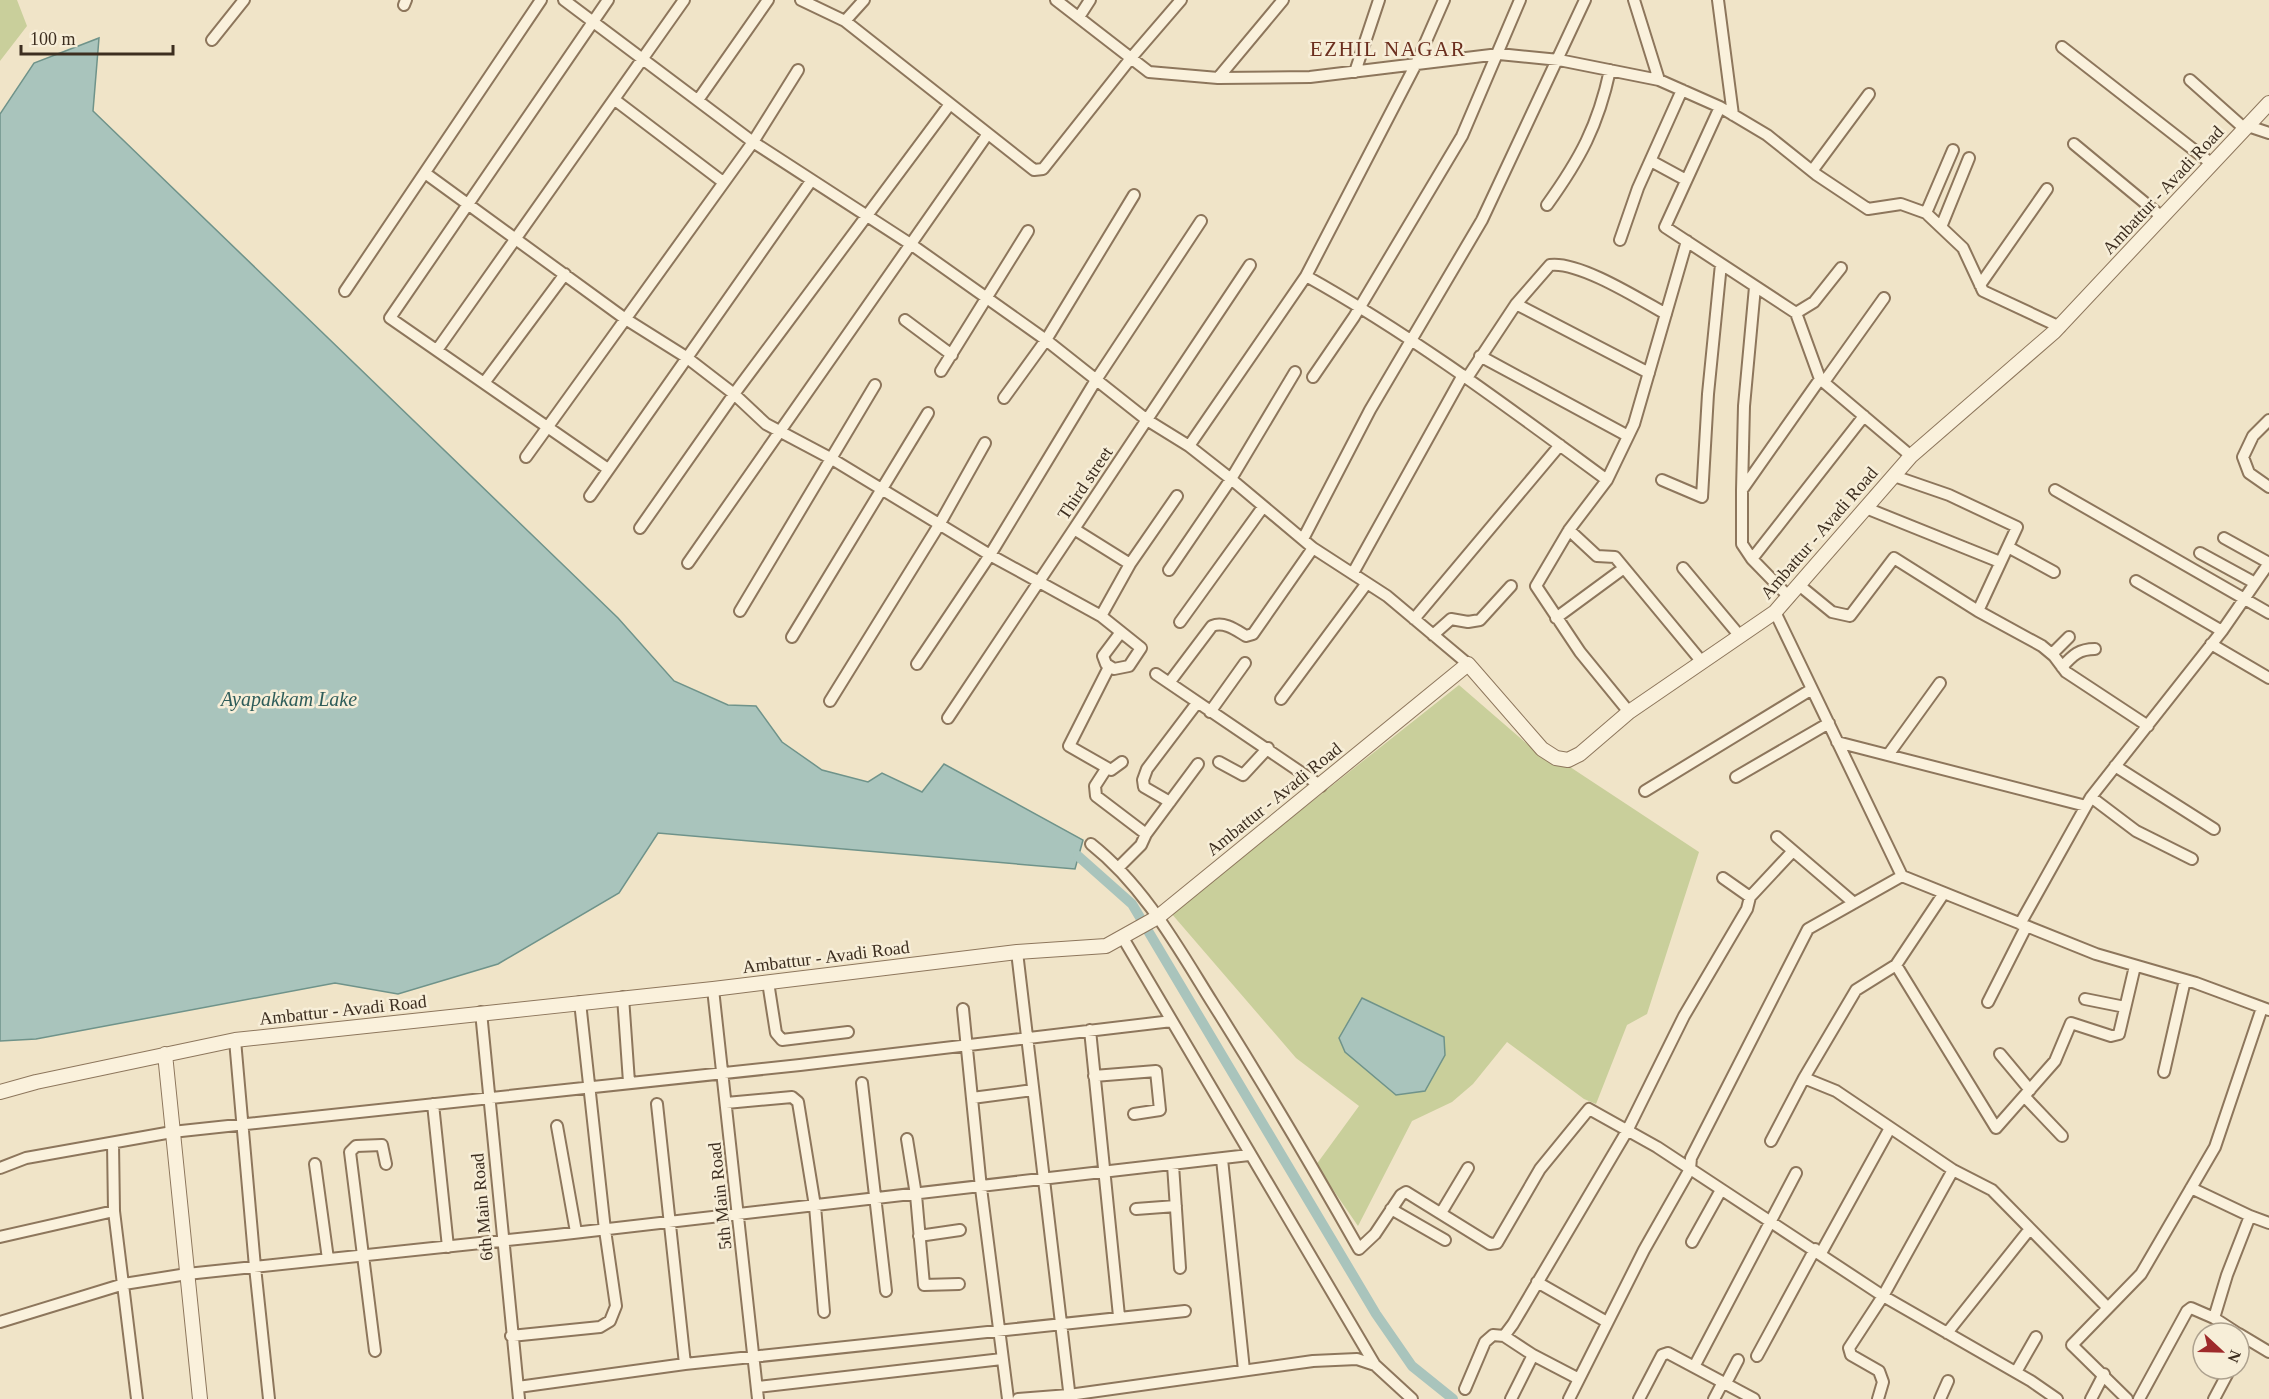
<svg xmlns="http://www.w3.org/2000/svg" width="2269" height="1399" viewBox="0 0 2269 1399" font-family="Georgia,serif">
<rect width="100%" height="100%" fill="#f0e4c8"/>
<!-- green -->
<path fill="#c9cf9b" d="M 0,0 L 17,0 L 27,26 L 0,61 Z
M 1459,685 L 1540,755 L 1561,761 L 1699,852 L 1647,1014 L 1627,1025 L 1596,1104 L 1584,1099 L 1507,1042 L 1473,1084 L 1452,1102 L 1412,1121 L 1358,1226 L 1316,1165 L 1359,1106 L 1296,1058 L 1171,913 Z"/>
<!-- water -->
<path fill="#a9c4bc" stroke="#6f938a" stroke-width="1.5" d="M 99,38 L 93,111 L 618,618 L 674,681 L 728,705 L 756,706 L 782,742 L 822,770 L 868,782 L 882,773 L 922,792 L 944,764 L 1083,840 L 1075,869 L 658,833 L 619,893 L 498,964 L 398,994 L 335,983 L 36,1039 L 0,1041 L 0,114 L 34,63 Z
M 1362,998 L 1444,1037 L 1445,1055 L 1425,1091 L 1396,1095 L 1345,1052 L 1339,1038 Z"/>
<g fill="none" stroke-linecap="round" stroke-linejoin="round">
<!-- canal -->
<path stroke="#a9c4bc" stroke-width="10" d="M 1078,856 L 1132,904 L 1376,1314 L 1412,1366 L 1453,1399"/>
<defs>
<path id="minor" d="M 564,0 L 753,142 L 912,245 L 1046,340 L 1147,420 L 1189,446 L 1231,479 L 1313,548 L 1387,596 L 1468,664
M 608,0 L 390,318 L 608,469
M 801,0 L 845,21 L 864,0
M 1056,0 L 1149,72 L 1218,78 L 1310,77 L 1499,54 L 1559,60 L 1659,80 L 1720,107 L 1767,135 L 1817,175 L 1868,209 L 1901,204 L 1926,213 L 1963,248 L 1983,291 L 2060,327
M 1444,0 L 1416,64 L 1306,276 C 1412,335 1509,408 1607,480
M 1634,0 L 1659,80
M 1718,0 L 1733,115
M 404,5 L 406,0
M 1079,17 L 1090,0
M 845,21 L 1034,170 L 1043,169 L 1131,58 L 1181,0
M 212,40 L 244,0
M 2062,47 L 2212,164
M 1355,72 L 1379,0
M 1218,78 L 1283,0
M 2190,80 L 2245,129
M 615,100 L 723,182
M 698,100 L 768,0
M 1720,107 L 1665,227 L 1796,313 L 1820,379
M 2248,126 L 2269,133
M 2074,144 L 2162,217
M 1651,161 L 1686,180
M 1812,171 L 1869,94
M 425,173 L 624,318 L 686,357 L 734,394 L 766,424 L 832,459 L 990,555 L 1101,616 L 1141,648 L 1129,666 L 1114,669 L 1106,664 L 1103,656 L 1121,632
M 1547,205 C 1580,159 1598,126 1610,70
M 1926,213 L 1953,150
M 1941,227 L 1969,158
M 1620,240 L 1638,188 L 1682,90
M 1980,285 L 2047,189
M 345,291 L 541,0
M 1516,304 L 1649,373
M 1796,313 L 1814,302 L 1841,268
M 905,320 L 952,355
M 437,350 L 684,0
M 1480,356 L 1628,436
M 941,371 L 1028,231
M 1313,377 L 1354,317 L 1462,136 L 1520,0
M 1467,378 L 1516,304 L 1550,265 C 1579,261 1639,299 1666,314
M 1824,382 L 1884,298
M 484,383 L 565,274
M 1004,398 L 1046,340 L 1134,195
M 2269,420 L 2253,436 L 2243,457 L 2249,473 L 2269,487
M 1189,446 L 1306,276
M 526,457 L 753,142 L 798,70
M 1894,476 L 1949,495 L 2017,527 L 1978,611
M 1662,480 L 1702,497 L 1708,394 L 1721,264
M 1742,490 L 1820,379 L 1911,456
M 2055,490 L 2269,613
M 590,496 L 811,181
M 1866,508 L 2000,562
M 640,528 L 734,394 L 950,104
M 1074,529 L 1130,564 L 1101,616
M 1569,530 L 1597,556 L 1615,557 L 1702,662
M 2224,538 L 2269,563
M 1303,539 L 1370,410 L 1482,220 L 1585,0
M 2008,547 L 2054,572
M 2200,553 L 2255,583
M 1752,559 L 1742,544 L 1742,490 L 1744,406 L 1755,287
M 688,563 L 987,135
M 1130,564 L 1177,496
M 1683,568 L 1739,635
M 1169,570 L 1231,479 L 1295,372
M 1353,573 L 1463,375
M 2136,581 L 2222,631
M 1799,585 L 1832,612 L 1850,616 L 1894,558 L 1978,611 L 2042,646 L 2054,656 L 2066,672 L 2148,726
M 1789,597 L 1752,559 L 1864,416
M 740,611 L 875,385
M 1775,612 L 1902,876 L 2096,954 L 2196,983 L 2269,1010
M 1556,618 L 1624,568
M 1414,619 L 1560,445
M 1180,622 L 1263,507
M 1433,635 L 1451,619 L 1468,622 L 1480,620 L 1511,586
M 792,637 L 928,413
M 2211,644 L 2269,678
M 2052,654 L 2069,637
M 917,664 L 990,555 L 1096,380 L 1201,221
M 1109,667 L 1069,746 L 1111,770 L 1122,762
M 2062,667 C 2073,655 2079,649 2095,649
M 1156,674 L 1321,786
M 1169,683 L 1212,626 C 1224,621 1236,630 1246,636 L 1253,634 L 1313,548
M 1281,699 L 1367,583
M 830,701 L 939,525 L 985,443
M 1210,712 L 1245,663
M 1629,712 L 1580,652 L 1536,586 L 1569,530 L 1607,480 L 1634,424 L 1687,241
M 948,718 L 1250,265
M 1837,742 L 2086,806
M 1888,755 L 1940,683
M 1219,762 L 1243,775 L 1268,748
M 2115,766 L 2214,829
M 1106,769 L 1095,786 L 1096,796 L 1146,834
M 1736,777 L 1829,723
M 1645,791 L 1812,689
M 2091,797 L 2136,831 L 2192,859
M 1170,802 L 1144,787 L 1143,780 L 1147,769 L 1197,703
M 1777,837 L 1854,903
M 1091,844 C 1144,886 1177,946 1212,1002 C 1263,1083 1312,1166 1359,1249 L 1375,1234 L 1401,1195 L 1406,1192 L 1490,1244 L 1497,1243 L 1540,1169 L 1589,1109 L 1657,1147 L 1883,1296 L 2031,1381 L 2057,1399
M 1119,867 L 1141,845 L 1146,834 L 1198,764
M 1723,878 L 1750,897
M 1944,893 L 1896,965 L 1856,990 L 1804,1078 L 1836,1091 L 1953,1170 L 1992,1190 L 2108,1308
M 2020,924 L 2091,797 L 2222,631 L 2269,563
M 1123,938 L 1375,1365
M 1017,952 L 1070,1399
M 1896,965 L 1996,1128 L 2055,1061 L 2071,1023 L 2111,1036 L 2119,1034 L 2135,966
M 768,982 L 776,1033 L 782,1040 L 848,1032
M 713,989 L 758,1399
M 623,997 L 629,1082
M 2085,999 L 2125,1007
M 1988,1002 L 2026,927
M 963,1009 L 981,1188 L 1008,1399
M 481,1012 L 519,1399
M 1090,1030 L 1119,1316
M 235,1040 L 255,1267 L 269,1399
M 2000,1054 L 2030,1090
M 2164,1072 L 2185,980
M 1094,1076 L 1156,1071 L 1160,1110 L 1134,1114
M 862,1083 L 886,1291
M 2024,1096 L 2062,1136
M 972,1098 L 1033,1090
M 726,1103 L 792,1097 L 798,1102 L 815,1206 L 824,1312
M 433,1104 L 448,1247
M 657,1104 L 685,1364 L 1185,1311
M 557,1126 L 576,1232
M 907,1139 L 916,1195 L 924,1285 L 959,1284
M 1771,1141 L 1804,1078
M 113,1143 L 114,1211 L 137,1399
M 1222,1159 L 1244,1370
M 315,1164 L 328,1259
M 1173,1165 L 1180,1268
M 0,1168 L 26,1158 L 172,1132 L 800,1065 L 1172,1021
M 2191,1188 L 2250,1216
M 1136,1209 L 1176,1206
M 1391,1209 L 1445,1240
M 1441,1213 L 1468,1168
M 919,1236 L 960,1230
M 0,1237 L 114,1211
M 1692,1242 L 1721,1190
M 1821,1253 L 1890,1128
M 1537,1282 L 1607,1322
M 0,1322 L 124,1284 L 187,1274 L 556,1235 L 1249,1155
M 1947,1333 L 2029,1230
M 2237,1333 L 2214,1318 L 2227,1275 L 2250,1216 L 2269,1223
M 2239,1334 L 2269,1352
M 511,1336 L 600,1327 L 610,1321 L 616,1306 L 605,1230 L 580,1002
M 1504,1336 L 1533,1355 L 1511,1399
M 375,1351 L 350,1152 L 356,1146 L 382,1145 L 386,1164
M 2239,1352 L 2246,1339
M 1533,1355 L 1579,1379
M 1757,1356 L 1815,1249
M 1695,1365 L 1796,1173
M 2016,1372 L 2036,1337
M 1726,1383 L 1738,1360
M 518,1387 L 685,1364
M 757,1387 L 1002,1359
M 1465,1389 L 1485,1342 L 1493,1335 L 1504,1336 L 1513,1324 L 1627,1131 L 1684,1016 L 1747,909 L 1750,897 L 1792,852
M 1018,1399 L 1069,1395 L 1313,1361 L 1357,1359 L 1375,1365 L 1412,1399
M 1569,1399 L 1644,1250 L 1690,1169 L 1691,1158 L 1808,929 L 1902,876
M 1639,1399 L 1662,1355 L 1668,1353 L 1754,1399
M 1714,1399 L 1723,1382
M 1878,1399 L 1883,1382 L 1879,1371 L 1851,1355 L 1849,1348 L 1883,1296 L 1953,1170
M 1940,1399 L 1948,1381
M 2091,1399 L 2104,1374
M 2127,1399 L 2072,1345 L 2141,1274 L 2215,1147 L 2262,1008
M 2139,1399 L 2187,1311 L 2191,1308 L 2214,1318
M 2214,1399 L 2230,1369"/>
<path id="tertiary" d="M 165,1054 L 200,1399
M 0,1092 L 36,1082 L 235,1040 L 713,989 L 1017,952 L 1106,946 L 1158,917 L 1468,664 L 1542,749 L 1556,758 L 1568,760 L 1580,754 L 1629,712 L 1775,612 L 1911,456 L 2054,332 L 2269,103"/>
</defs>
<!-- minor casing -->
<use href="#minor" stroke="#8d765c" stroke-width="14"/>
<!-- tertiary casing -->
<use href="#tertiary" stroke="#8d765c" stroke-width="16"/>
<!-- minor -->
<use href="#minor" stroke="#faf1dc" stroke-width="10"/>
<!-- tertiary -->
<use href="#tertiary" stroke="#faf1dc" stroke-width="14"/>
</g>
<g text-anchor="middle" stroke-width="5" stroke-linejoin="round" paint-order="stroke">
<!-- street labels -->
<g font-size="18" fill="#3d2e20" stroke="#f7eed8">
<text transform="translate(2163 190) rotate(-47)" y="6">Ambattur - Avadi Road</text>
<text transform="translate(1085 483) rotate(-56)" y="6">Third street</text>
<text transform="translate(1819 533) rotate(-49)" y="6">Ambattur - Avadi Road</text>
<text transform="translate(1274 799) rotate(-39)" y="6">Ambattur - Avadi Road</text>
<text transform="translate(826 957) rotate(-7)" y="6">Ambattur - Avadi Road</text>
<text transform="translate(343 1010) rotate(-6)" y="6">Ambattur - Avadi Road</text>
<text transform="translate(720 1196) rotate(-96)" y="6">5th Main Road</text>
<text transform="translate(482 1207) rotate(-95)" y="6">6th Main Road</text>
</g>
<!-- water labels -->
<g font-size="20" font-style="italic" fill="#2f5d5a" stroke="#f7eed8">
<text x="289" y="706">Ayapakkam Lake</text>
</g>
<!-- quarter labels -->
<g font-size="21" letter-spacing="1.5" fill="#6b2e1e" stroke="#f7eed8">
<text x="1388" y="56">EZHIL NAGAR</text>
</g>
</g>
<!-- north arrow -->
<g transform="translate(2221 1351) rotate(112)"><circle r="28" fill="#f7eed8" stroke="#ada18e" stroke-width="1.5"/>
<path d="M0-4.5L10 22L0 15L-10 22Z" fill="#9e2a2b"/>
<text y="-9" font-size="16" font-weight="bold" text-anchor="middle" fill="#3d2e20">N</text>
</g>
<!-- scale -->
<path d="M21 45v9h152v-9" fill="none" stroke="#3d2e20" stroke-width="3"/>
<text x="30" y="45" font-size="18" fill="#3d2e20" stroke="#f7eed8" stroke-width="4.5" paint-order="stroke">100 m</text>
</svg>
